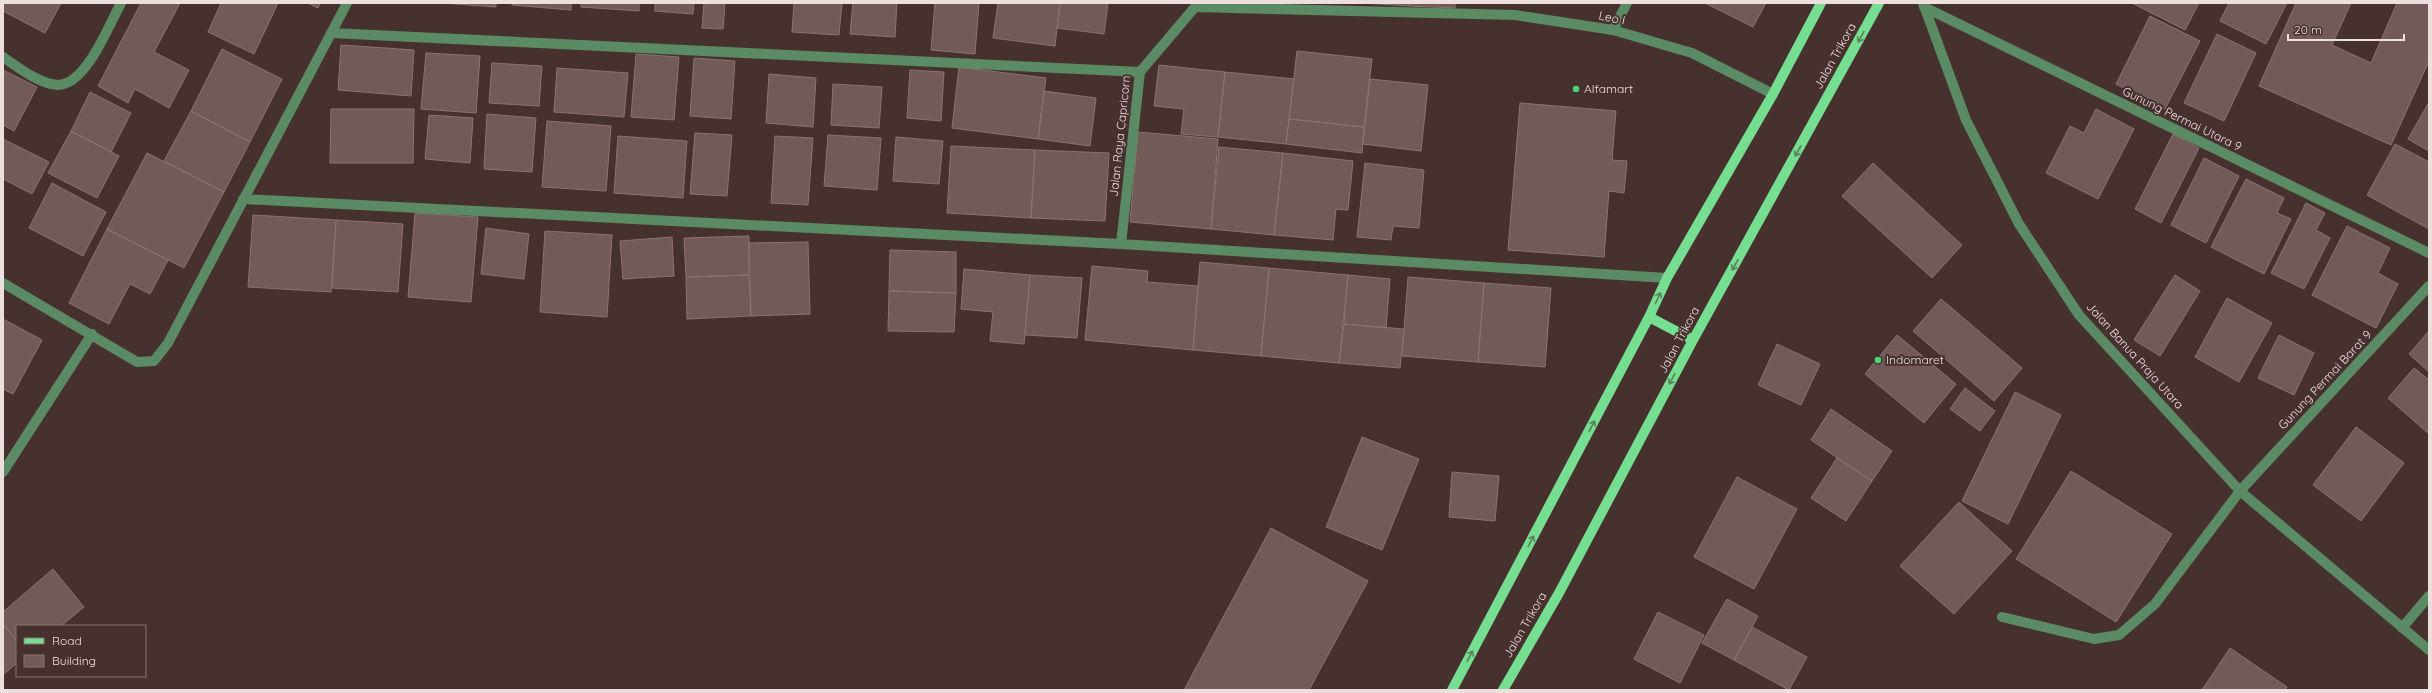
<svg xmlns="http://www.w3.org/2000/svg" width="2432" height="693" viewBox="0 0 2432 693" font-family="Quicksand,sans-serif">
<rect width="100%" height="100%" fill="#47312f"/>
<!-- building -->
<path fill="#725a58" stroke="#8c7370" d="M 3,3 L 61,3 L 45,33 L 3,11 Z
M 141,3 L 180,3 L 154,52 L 189,70 L 169,108 L 135,89 L 128,103 L 98,86 Z
M 221,3 L 278,3 L 254,54 L 208,32 Z
M 308,3 L 320,3 L 318,8 Z
M 442,3 L 496,3 L 496,7 Z
M 512,3 L 571,3 L 571,10 L 512,5 Z
M 581,3 L 639,3 L 639,11 L 581,7 Z
M 655,3 L 694,3 L 693,14 L 655,11 Z
M 704,3 L 725,3 L 723,29 L 702,28 Z
M 794,3 L 842,3 L 839,35 L 792,32 Z
M 853,3 L 897,3 L 895,37 L 850,34 Z
M 935,3 L 979,3 L 975,54 L 931,50 Z
M 998,3 L 1060,3 L 1055,46 L 993,38 Z
M 1060,3 L 1108,3 L 1104,34 L 1057,28 Z
M 1362,3 L 1409,3 L 1409,6 Z
M 1409,3 L 1455,3 L 1455,8 L 1409,6 Z
M 1705,3 L 1766,3 L 1753,27 Z
M 2132,3 L 2199,3 L 2185,30 Z
M 2229,3 L 2287,3 L 2266,44 L 2220,21 Z
M 2296,3 L 2351,3 L 2332,45 L 2371,63 L 2397,3 L 2429,3 L 2429,61 L 2391,145 L 2259,86 Z
M 2150,16 L 2200,41 L 2165,109 L 2116,84 Z
M 2217,34 L 2256,53 L 2224,121 L 2184,103 Z
M 341,45 L 414,50 L 411,96 L 338,90 Z
M 222,49 L 282,79 L 250,142 L 191,111 Z
M 1297,51 L 1372,59 L 1364,127 L 1289,119 Z
M 426,53 L 480,56 L 476,113 L 421,109 Z
M 636,54 L 679,57 L 674,120 L 631,117 Z
M 694,58 L 735,61 L 731,119 L 690,116 Z
M 492,63 L 542,66 L 539,106 L 489,103 Z
M 1159,65 L 1225,72 L 1218,137 L 1181,134 L 1184,109 L 1154,106 Z
M 959,67 L 1046,78 L 1038,139 L 952,128 Z
M 557,68 L 628,73 L 624,117 L 554,112 Z
M 3,70 L 37,87 L 14,131 L 3,125 Z
M 910,70 L 944,72 L 941,121 L 907,118 Z
M 1225,72 L 1294,79 L 1286,144 L 1218,137 Z
M 769,74 L 816,78 L 813,127 L 766,123 Z
M 1370,79 L 1428,85 L 1421,151 L 1363,144 Z
M 833,84 L 882,87 L 879,128 L 831,125 Z
M 1044,91 L 1096,98 L 1090,146 L 1038,139 Z
M 90,92 L 131,113 L 111,152 L 71,131 Z
M 2429,102 L 2429,151 L 2408,139 Z
M 1520,103 L 1616,111 L 1612,160 L 1627,161 L 1624,193 L 1609,191 L 1604,257 L 1508,250 Z
M 331,109 L 414,109 L 413,163 L 330,163 Z
M 2096,109 L 2134,129 L 2098,199 L 2046,173 L 2070,126 L 2084,133 Z
M 191,111 L 250,142 L 224,192 L 164,161 Z
M 487,114 L 536,118 L 532,172 L 484,169 Z
M 429,115 L 473,118 L 470,163 L 425,159 Z
M 1289,119 L 1364,127 L 1362,153 L 1286,144 Z
M 547,121 L 611,126 L 606,191 L 542,187 Z
M 71,131 L 119,156 L 97,198 L 48,173 Z
M 1138,132 L 1218,139 L 1211,229 L 1130,222 Z
M 695,133 L 732,135 L 727,196 L 690,194 Z
M 2173,134 L 2199,148 L 2161,223 L 2135,209 Z
M 828,135 L 881,138 L 877,190 L 824,186 Z
M 618,136 L 687,141 L 683,198 L 614,193 Z
M 775,136 L 813,138 L 808,205 L 771,203 Z
M 896,137 L 943,141 L 939,184 L 893,181 Z
M 3,139 L 49,162 L 32,194 L 3,179 Z
M 2395,144 L 2429,162 L 2429,229 L 2367,195 Z
M 951,146 L 1035,150 L 1031,218 L 947,213 Z
M 1219,147 L 1283,153 L 1274,235 L 1211,229 Z
M 1035,150 L 1109,153 L 1105,221 L 1031,218 Z
M 147,153 L 224,192 L 184,268 L 107,229 Z
M 1283,153 L 1353,161 L 1348,210 L 1336,209 L 1333,240 L 1274,235 Z
M 2204,158 L 2239,176 L 2206,243 L 2171,225 Z
M 1365,163 L 1424,170 L 1419,228 L 1393,226 L 1391,240 L 1357,237 Z
M 1873,163 L 1962,245 L 1932,278 L 1842,196 Z
M 2246,179 L 2284,198 L 2277,213 L 2291,219 L 2264,274 L 2211,247 Z
M 52,183 L 106,212 L 83,256 L 29,228 Z
M 2306,203 L 2325,213 L 2316,230 L 2330,238 L 2304,289 L 2271,273 Z
M 415,213 L 478,217 L 471,302 L 408,297 Z
M 253,215 L 336,220 L 331,292 L 248,287 Z
M 336,220 L 403,224 L 398,292 L 332,288 Z
M 2347,226 L 2390,248 L 2378,273 L 2398,284 L 2376,328 L 2312,295 Z
M 486,228 L 529,234 L 524,279 L 481,274 Z
M 107,229 L 168,260 L 150,294 L 130,284 L 109,324 L 69,303 Z
M 545,231 L 612,235 L 607,317 L 540,312 Z
M 749,236 L 749,275 L 686,277 L 684,238 Z
M 672,237 L 674,276 L 623,279 L 620,241 Z
M 808,242 L 810,314 L 751,316 L 749,243 Z
M 890,250 L 956,252 L 956,293 L 889,291 Z
M 1200,262 L 1269,268 L 1261,356 L 1193,350 Z
M 1092,266 L 1148,271 L 1147,282 L 1198,286 L 1193,350 L 1085,340 Z
M 1269,268 L 1348,275 L 1339,363 L 1261,356 Z
M 964,269 L 1030,275 L 1024,344 L 990,341 L 993,312 L 961,309 Z
M 749,275 L 751,316 L 687,319 L 686,277 Z
M 1030,275 L 1082,278 L 1077,338 L 1025,335 Z
M 1348,275 L 1390,279 L 1386,328 L 1344,324 Z
M 2175,275 L 2200,291 L 2160,356 L 2134,340 Z
M 1408,277 L 1484,283 L 1478,362 L 1402,356 Z
M 1484,283 L 1551,288 L 1545,367 L 1478,362 Z
M 889,291 L 956,293 L 954,332 L 888,331 Z
M 2227,298 L 2272,323 L 2239,382 L 2195,357 Z
M 1941,299 L 2022,368 L 1994,401 L 1913,331 Z
M 3,319 L 42,340 L 13,394 L 3,389 Z
M 1344,324 L 1404,329 L 1400,368 L 1339,363 Z
M 2429,331 L 2429,372 L 2409,354 Z
M 1897,335 L 1956,384 L 1924,423 L 1865,374 Z
M 2279,335 L 2314,353 L 2294,395 L 2258,378 Z
M 1777,344 L 1820,364 L 1801,405 L 1758,385 Z
M 2414,368 L 2429,380 L 2429,434 L 2388,398 Z
M 1965,388 L 1995,411 L 1980,431 L 1950,409 Z
M 2015,392 L 2061,415 L 2008,524 L 1962,501 Z
M 1831,409 L 1892,451 L 1872,481 L 1811,440 Z
M 2356,427 L 2404,463 L 2361,521 L 2313,485 Z
M 1362,437 L 1419,459 L 1382,550 L 1326,527 Z
M 1837,458 L 1872,481 L 1846,521 L 1811,498 Z
M 2071,471 L 2172,534 L 2116,622 L 2016,559 Z
M 1452,472 L 1499,476 L 1495,521 L 1449,517 Z
M 1737,477 L 1797,509 L 1754,589 L 1694,557 Z
M 1959,502 L 2012,551 L 1954,614 L 1900,566 Z
M 1271,528 L 1368,581 L 1309,690 L 1184,690 Z
M 53,569 L 84,607 L 61,626 L 17,626 L 17,641 L 3,624 L 3,612 Z
M 1727,599 L 1758,616 L 1734,660 L 1702,643 Z
M 1658,612 L 1704,635 L 1680,683 L 1634,659 Z
M 3,624 L 17,641 L 17,663 L 3,675 Z
M 1752,627 L 1807,657 L 1789,690 L 1734,660 Z
M 2230,648 L 2287,687 L 2285,690 L 2202,690 Z"/>
<g fill="none" stroke-linecap="round" stroke-linejoin="round">
<!-- minor -->
<path stroke="#5b8b65" stroke-width="10" d="M 1923,3 L 1966,120 L 2019,224 L 2079,315 L 2240,491 L 2429,650
M 1195,7 L 1515,15 L 1613,30 L 1692,53 L 1773,94
M 1924,7 L 2429,253
M 1613,30 L 1627,3
M 331,33 L 1140,72
M 3,57 C 18,67 39,84 58,85 C 86,85 109,25 121,3
M 243,199 L 1121,244 L 1667,278
M 1121,244 L 1140,72 L 1195,7 L 1196,3
M 3,283 L 137,362 L 154,361 L 168,343 L 347,3
M 3,472 L 92,334
M 2002,617 L 2094,639 L 2119,635 L 2155,604 L 2240,491 L 2429,286
M 2402,628 L 2429,596"/>
<!-- major -->
<path stroke="#75de90" stroke-width="10" d="M 1649,317 L 1693,340
M 1452,690 L 1649,317 L 1667,278 L 1773,94 L 1821,3
M 1503,690 L 1559,593 L 1693,340 L 1879,3"/>
</g>
<!-- one-way arrows -->
<defs><path id="oneway-shaft" d="M-6 0H5M1.5-3L5.5 0L1.5 3" fill="none" stroke-width="1.6" stroke-linecap="round" stroke-linejoin="round"/></defs>
<g stroke="#5c7f5b">
<use href="#oneway-shaft" transform="translate(1861 37) rotate(119)"/>
<use href="#oneway-shaft" transform="translate(1798 151) rotate(119)"/>
<use href="#oneway-shaft" transform="translate(1735 265) rotate(119)"/>
<use href="#oneway-shaft" transform="translate(1658 298) rotate(-66)"/>
<use href="#oneway-shaft" transform="translate(1672 379) rotate(118)"/>
<use href="#oneway-shaft" transform="translate(1592 426) rotate(-62)"/>
<use href="#oneway-shaft" transform="translate(1531 541) rotate(-62)"/>
<use href="#oneway-shaft" transform="translate(1470 656) rotate(-62)"/>
</g>
<!-- markers -->
<g fill="#4ad677" stroke="#47312f" stroke-width="1.5">
<circle cx="1576" cy="89" r="4"/>
<circle cx="1878" cy="360" r="4"/>
</g>
<g text-anchor="middle" stroke-width="4" stroke-linejoin="round" paint-order="stroke">
<!-- street labels -->
<g font-size="12" fill="#eddfdd" stroke="#47312f">
<text transform="translate(1612 18) rotate(12)" y="4">Leo I</text>
<text transform="translate(1835 56) rotate(-61)" y="4">Jalan Trikora</text>
<text transform="translate(2182 119) rotate(26)" y="4">Gunung Permai Utara 9</text>
<text transform="translate(1120 136) rotate(-84)" y="4">Jalan Raya Capricorn</text>
<text transform="translate(1679 340) rotate(-62)" y="4">Jalan Trikora</text>
<text transform="translate(2135 356) rotate(48)" y="4">Jalan Banua Praja Utara</text>
<text transform="translate(2325 380) rotate(-47)" y="4">Gunung Permai Barat 9</text>
<text transform="translate(1525 625) rotate(-60)" y="4">Jalan Trikora</text>
</g>
<!-- poi labels -->
<g font-size="12" fill="#eddfdd" stroke="#47312f" text-anchor="start">
<text x="1584" y="93">Alfamart</text>
<text x="1886" y="364">Indomaret</text>
</g>
</g>
<!-- border -->
<rect width="2432" height="693" fill="none" stroke="#eddfdd" stroke-width="8"/>
<!-- legend -->
<rect x="16" y="625" width="130" height="52" fill="#47312f" stroke="#897775"/>
<rect x="24" y="638" width="20" height="6" fill="#75de90" stroke="#897775"/>
<text x="52" y="645" font-size="12" fill="#eddfdd">Road</text>
<rect x="24" y="655" width="20" height="12" fill="#725a58" stroke="#897775"/>
<text x="52" y="665" font-size="12" fill="#eddfdd">Building</text>
<!-- scale -->
<path d="M2288 34v6h116v-6" fill="none" stroke="#eddfdd" stroke-width="2"/>
<text x="2294" y="34" font-size="12" fill="#eddfdd" stroke="#47312f" stroke-width="3" paint-order="stroke">20 m</text>
</svg>
